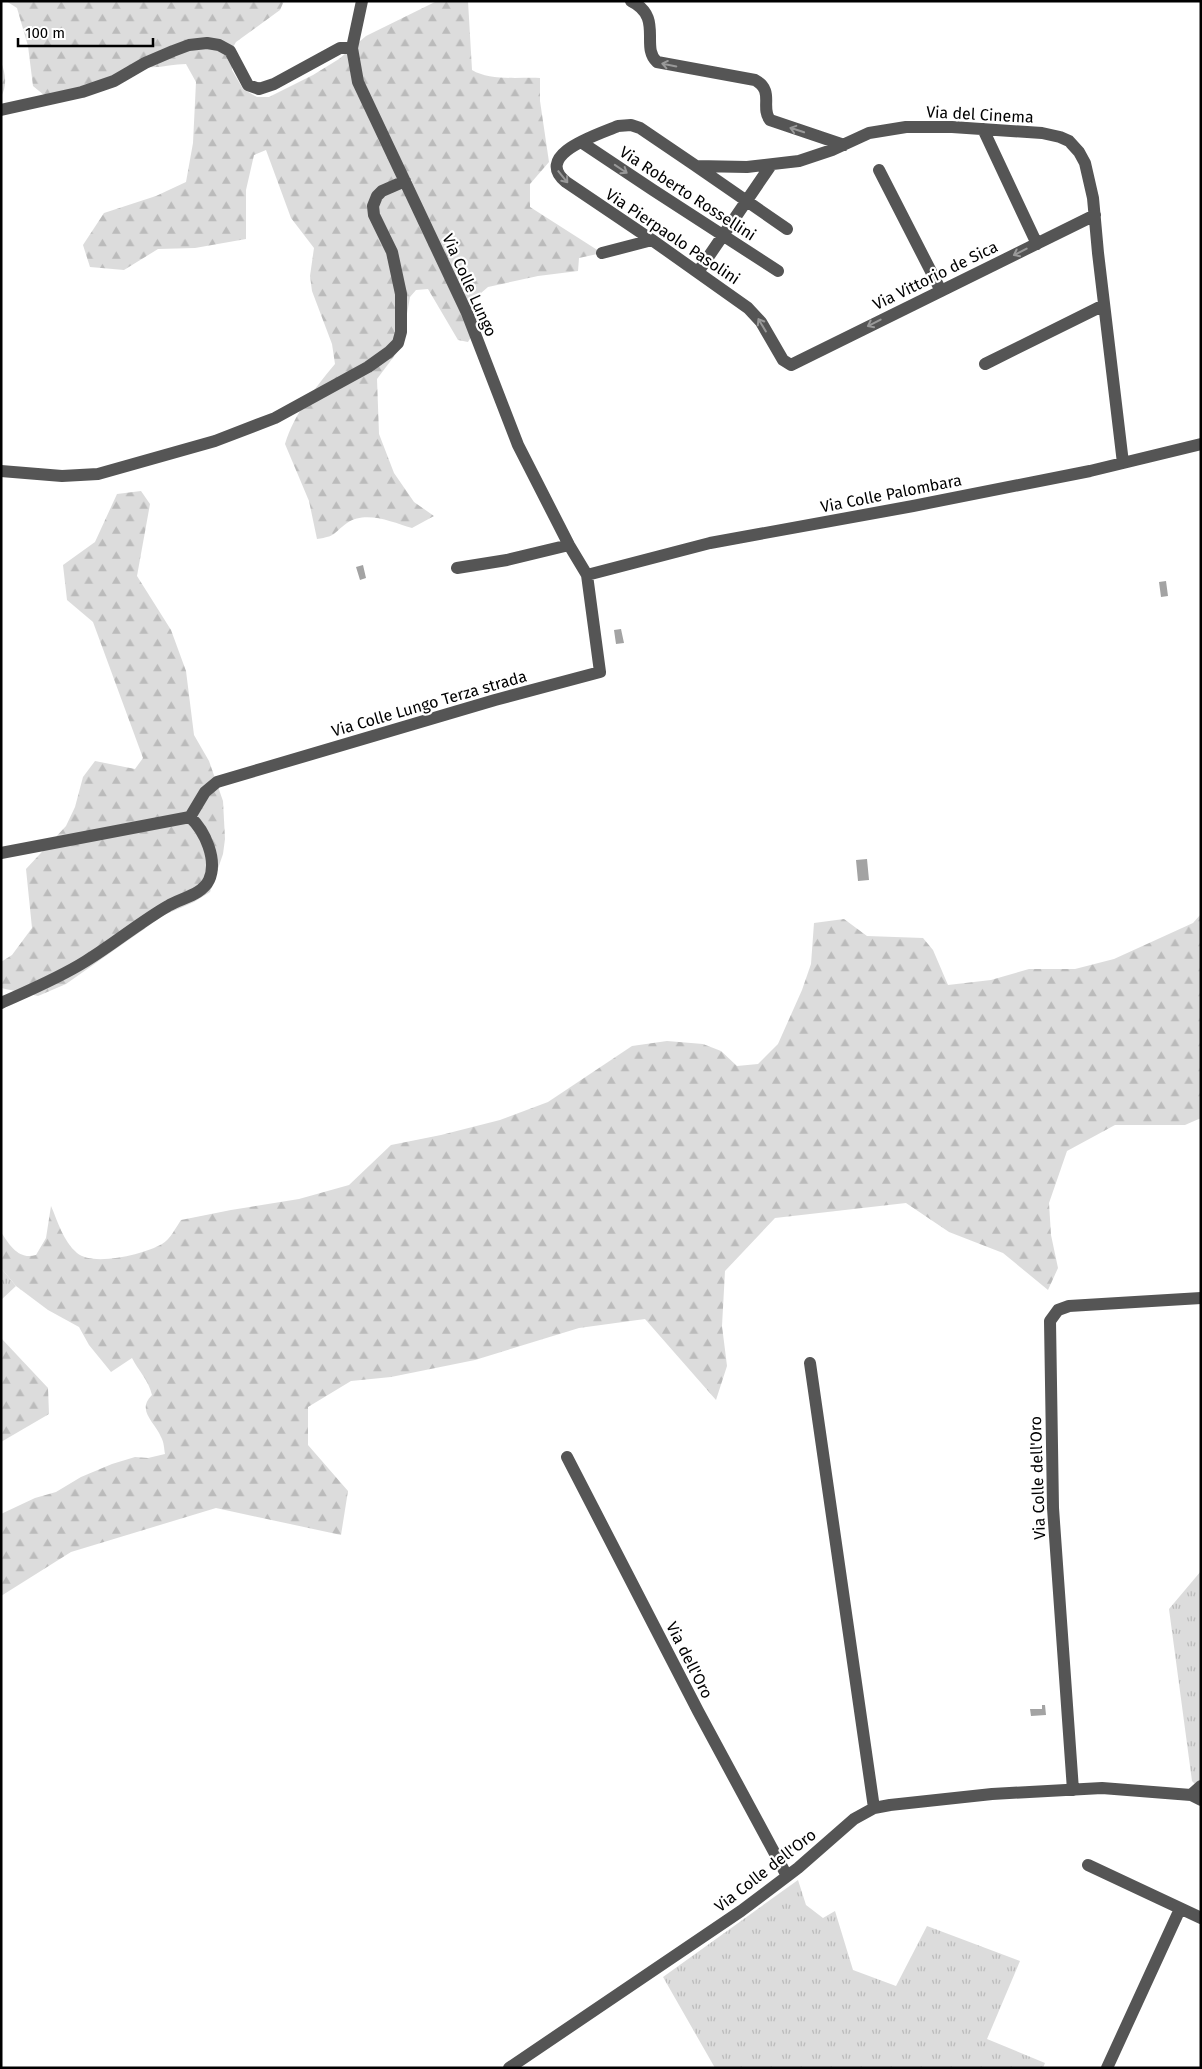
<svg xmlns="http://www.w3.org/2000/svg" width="1202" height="2069" viewBox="0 0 1202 2069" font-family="'Fira Sans',sans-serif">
<defs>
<pattern id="grass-tufts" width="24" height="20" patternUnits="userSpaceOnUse" patternTransform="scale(1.25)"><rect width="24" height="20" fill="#dcdcdc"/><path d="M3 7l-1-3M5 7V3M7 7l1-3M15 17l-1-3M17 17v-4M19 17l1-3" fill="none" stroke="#bbb"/></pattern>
<pattern id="forest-firs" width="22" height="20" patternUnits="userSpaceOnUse" patternTransform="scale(1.25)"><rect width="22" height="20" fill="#dcdcdc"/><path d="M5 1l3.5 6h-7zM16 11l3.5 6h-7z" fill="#bbb"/></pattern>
</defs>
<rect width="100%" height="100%" fill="#fff"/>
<!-- grass -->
<path fill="url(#grass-tufts)" d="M 1,1268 L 16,1286 L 1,1300 Z
M 1201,1571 L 1201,1790 L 1192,1781 L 1169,1609 Z
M 798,1880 L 806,1905 L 823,1918 L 835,1911 L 853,1970 L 896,1986 L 927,1926 L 1020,1961 L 987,2039 L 1045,2063 L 1043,2068 L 715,2068 L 663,1977 Z"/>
<!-- forest -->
<path fill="url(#forest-firs)" d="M 6,1 L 284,1 L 280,10 L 236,42 L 232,49 L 232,70 L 243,89 L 257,97 L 269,97 L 313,75 L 339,59 L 366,36 L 437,1 L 468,1 L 472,70 C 490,81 519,77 540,78 L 540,101 L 549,162 L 530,184 L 530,207 L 602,253 L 579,258 L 578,271 L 538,276 L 488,287 L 474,299 C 481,319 480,324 468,342 L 458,340 L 428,289 L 416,290 L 410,297 L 401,347 L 377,379 L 379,434 L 394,473 L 414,502 L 434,516 L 412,528 C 392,522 366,510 347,523 C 332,534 337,536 317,539 L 309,501 L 285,444 C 294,414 315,388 335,364 L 332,344 L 312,291 L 310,276 L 314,248 L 291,218 L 266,150 L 254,155 L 246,190 L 246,239 L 195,248 L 158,249 L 124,270 L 90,267 L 83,245 L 104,213 L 156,196 L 186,182 L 193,143 L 196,82 L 186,64 C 173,64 161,68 148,67 L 50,100 L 33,86 L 28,46 L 17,8 Z
M 1,62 C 6,74 7,86 1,97 Z
M 141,491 L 150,504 L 137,576 L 171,630 L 186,671 L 194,735 L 209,761 L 223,801 L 225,839 L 223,854 L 210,892 L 194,902 L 164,915 L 66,984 L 38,996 L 1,988 L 1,962 L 12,955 L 32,928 L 26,869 L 66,826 L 75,807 L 83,777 L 95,761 L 135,769 L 143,758 L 93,622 L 67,600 L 63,565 L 95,542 L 117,494 Z
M 1201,914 L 1201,1118 L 1185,1125 L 1115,1125 L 1067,1151 L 1049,1203 L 1051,1235 L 1058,1268 L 1048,1290 L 1003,1253 L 949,1232 L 906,1203 L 775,1218 L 725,1271 L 722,1326 L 727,1366 L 716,1400 L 645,1319 L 579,1328 L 475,1360 L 391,1377 L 351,1381 L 308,1407 L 308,1445 L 348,1491 L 341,1535 L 216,1508 L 71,1552 L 1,1596 L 1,1514 L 35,1498 L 56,1492 L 81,1477 L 112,1464 L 135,1457 L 148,1458 L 165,1454 C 164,1448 164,1442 161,1437 C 155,1422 136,1411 152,1395 C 149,1381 138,1370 132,1358 L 111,1372 L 89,1345 L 79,1327 L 48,1310 L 16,1286 L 1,1268 L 1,1232 C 10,1246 19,1260 36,1255 L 46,1238 L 51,1206 C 58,1222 63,1241 77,1253 C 93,1267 145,1254 162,1244 C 170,1240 176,1227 181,1220 L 231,1210 L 299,1199 L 349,1185 L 391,1145 L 441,1135 L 500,1120 L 548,1102 L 632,1046 L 667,1041 L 703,1044 L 721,1051 L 737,1066 L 758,1064 L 778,1044 L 802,990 L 811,964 L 814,923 L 844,919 L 867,936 L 923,938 L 933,950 L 948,985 L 991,980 L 1029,969 L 1075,969 L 1114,959 L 1193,923 Z
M 1,1338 L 48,1388 L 49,1414 L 1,1442 Z"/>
<!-- water -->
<path fill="#a3a3a3" d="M 363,565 L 366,578 L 360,580 L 356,567 Z
M 1166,581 L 1168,596 L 1161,597 L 1159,582 Z
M 621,629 L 624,643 L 616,644 L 614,630 Z
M 867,859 L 869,880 L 858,881 L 856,860 Z
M 1042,1705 L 1045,1705 L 1046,1715 L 1031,1716 L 1030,1709 L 1042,1709 Z"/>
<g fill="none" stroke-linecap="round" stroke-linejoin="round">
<!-- minor -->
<path stroke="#555" stroke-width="12" d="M 631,1 C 664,17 640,47 657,62 L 755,80 C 775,91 760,107 770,120 L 844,145
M 1,110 L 82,92 L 114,81 L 145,63 L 173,51 L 189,45 L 207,43 L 219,45 L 230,51 L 248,85 L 259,89 L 274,84 L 340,48 L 352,48
M 983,129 L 1037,244
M 581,142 L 653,190 L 778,271
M 696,166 L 787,229
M 879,170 L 941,291
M 1095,215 L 791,365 L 783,360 L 761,322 L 748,308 L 652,240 L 566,182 C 532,154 600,134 618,126 L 631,125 L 640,128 L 696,166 L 747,167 L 799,161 L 832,150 L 869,133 L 906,127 L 952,127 L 1042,133 L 1060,137 L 1069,141 L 1079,152 L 1085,163 L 1093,198 L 1098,253 L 1123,463
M 602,253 L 652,240
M 698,272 L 771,165
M 985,364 L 1104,305
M 1,471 L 62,476 L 98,474 L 215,441 L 275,418 L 368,367 L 389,352 L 398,343 L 401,332 L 401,294 L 392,252 L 374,215 L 373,206 L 377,196 L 382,191 L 405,181
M 457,568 L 507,560 L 569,545
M 587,575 L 710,543 L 913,506 L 1090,471 L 1201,444
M 1,853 L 190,817 L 205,792 L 217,782 L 495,700 L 600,672 L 587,575 L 569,545 L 518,445 L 467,313 L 358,82 L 352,48 L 362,1
M 1,1003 C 30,990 59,978 86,961 C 114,944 140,922 168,906 C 181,898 202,895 209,880 C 218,860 205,831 190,817
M 810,1363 L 874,1808
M 567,1457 L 698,1711 L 787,1876
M 1073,1790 L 1053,1508 L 1050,1321 L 1058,1310 L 1069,1306 L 1201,1298
M 1191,1795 L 1201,1786
M 1088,1865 L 1201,1918
M 509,2068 L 741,1911 L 798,1868 L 854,1819 L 874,1808 L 890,1805 L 992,1794 L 1102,1788 L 1191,1795 L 1201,1800
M 1107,2068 L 1180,1909"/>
</g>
<!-- one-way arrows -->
<defs><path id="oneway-shaft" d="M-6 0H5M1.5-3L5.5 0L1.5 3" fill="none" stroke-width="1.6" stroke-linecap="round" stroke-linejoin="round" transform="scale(1.25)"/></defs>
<g stroke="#999">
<use href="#oneway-shaft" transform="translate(669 65) rotate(-169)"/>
<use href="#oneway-shaft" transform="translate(797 130) rotate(-162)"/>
<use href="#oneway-shaft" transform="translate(621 169) rotate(34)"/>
<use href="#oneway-shaft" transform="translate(563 177) rotate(51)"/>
<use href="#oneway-shaft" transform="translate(1020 252) rotate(153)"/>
<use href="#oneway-shaft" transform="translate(874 323) rotate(153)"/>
<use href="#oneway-shaft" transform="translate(762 325) rotate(-121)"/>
</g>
<g text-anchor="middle" stroke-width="4.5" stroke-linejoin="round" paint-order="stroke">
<!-- street labels -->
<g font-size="16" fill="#000" stroke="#fff">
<text transform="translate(980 114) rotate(3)" y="6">Via del Cinema</text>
<text transform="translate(688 193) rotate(33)" y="6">Via Roberto Rossellini</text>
<text transform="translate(673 236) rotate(34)" y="6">Via Pierpaolo Pasolini</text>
<text transform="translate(935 275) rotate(-26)" y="6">Via Vittorio de Sica</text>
<text transform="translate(470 285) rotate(66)" y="6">Via Colle Lungo</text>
<text transform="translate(891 493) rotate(-11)" y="6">Via Colle Palombara</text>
<text transform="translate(429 703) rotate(-16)" y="6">Via Colle Lungo Terza strada</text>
<text transform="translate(1037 1478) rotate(-92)" y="6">Via Colle dell'Oro</text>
<text transform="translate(690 1660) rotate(63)" y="6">Via dell'Oro</text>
<text transform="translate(765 1870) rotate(-38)" y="6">Via Colle dell'Oro</text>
</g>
</g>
<!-- border -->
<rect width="1202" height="2069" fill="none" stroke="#000000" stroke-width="5"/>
<!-- scale -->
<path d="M18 38v8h135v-8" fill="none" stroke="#000000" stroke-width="2.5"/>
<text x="25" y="38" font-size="15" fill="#000000" stroke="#ffffff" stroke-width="4" paint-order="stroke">100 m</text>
</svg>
